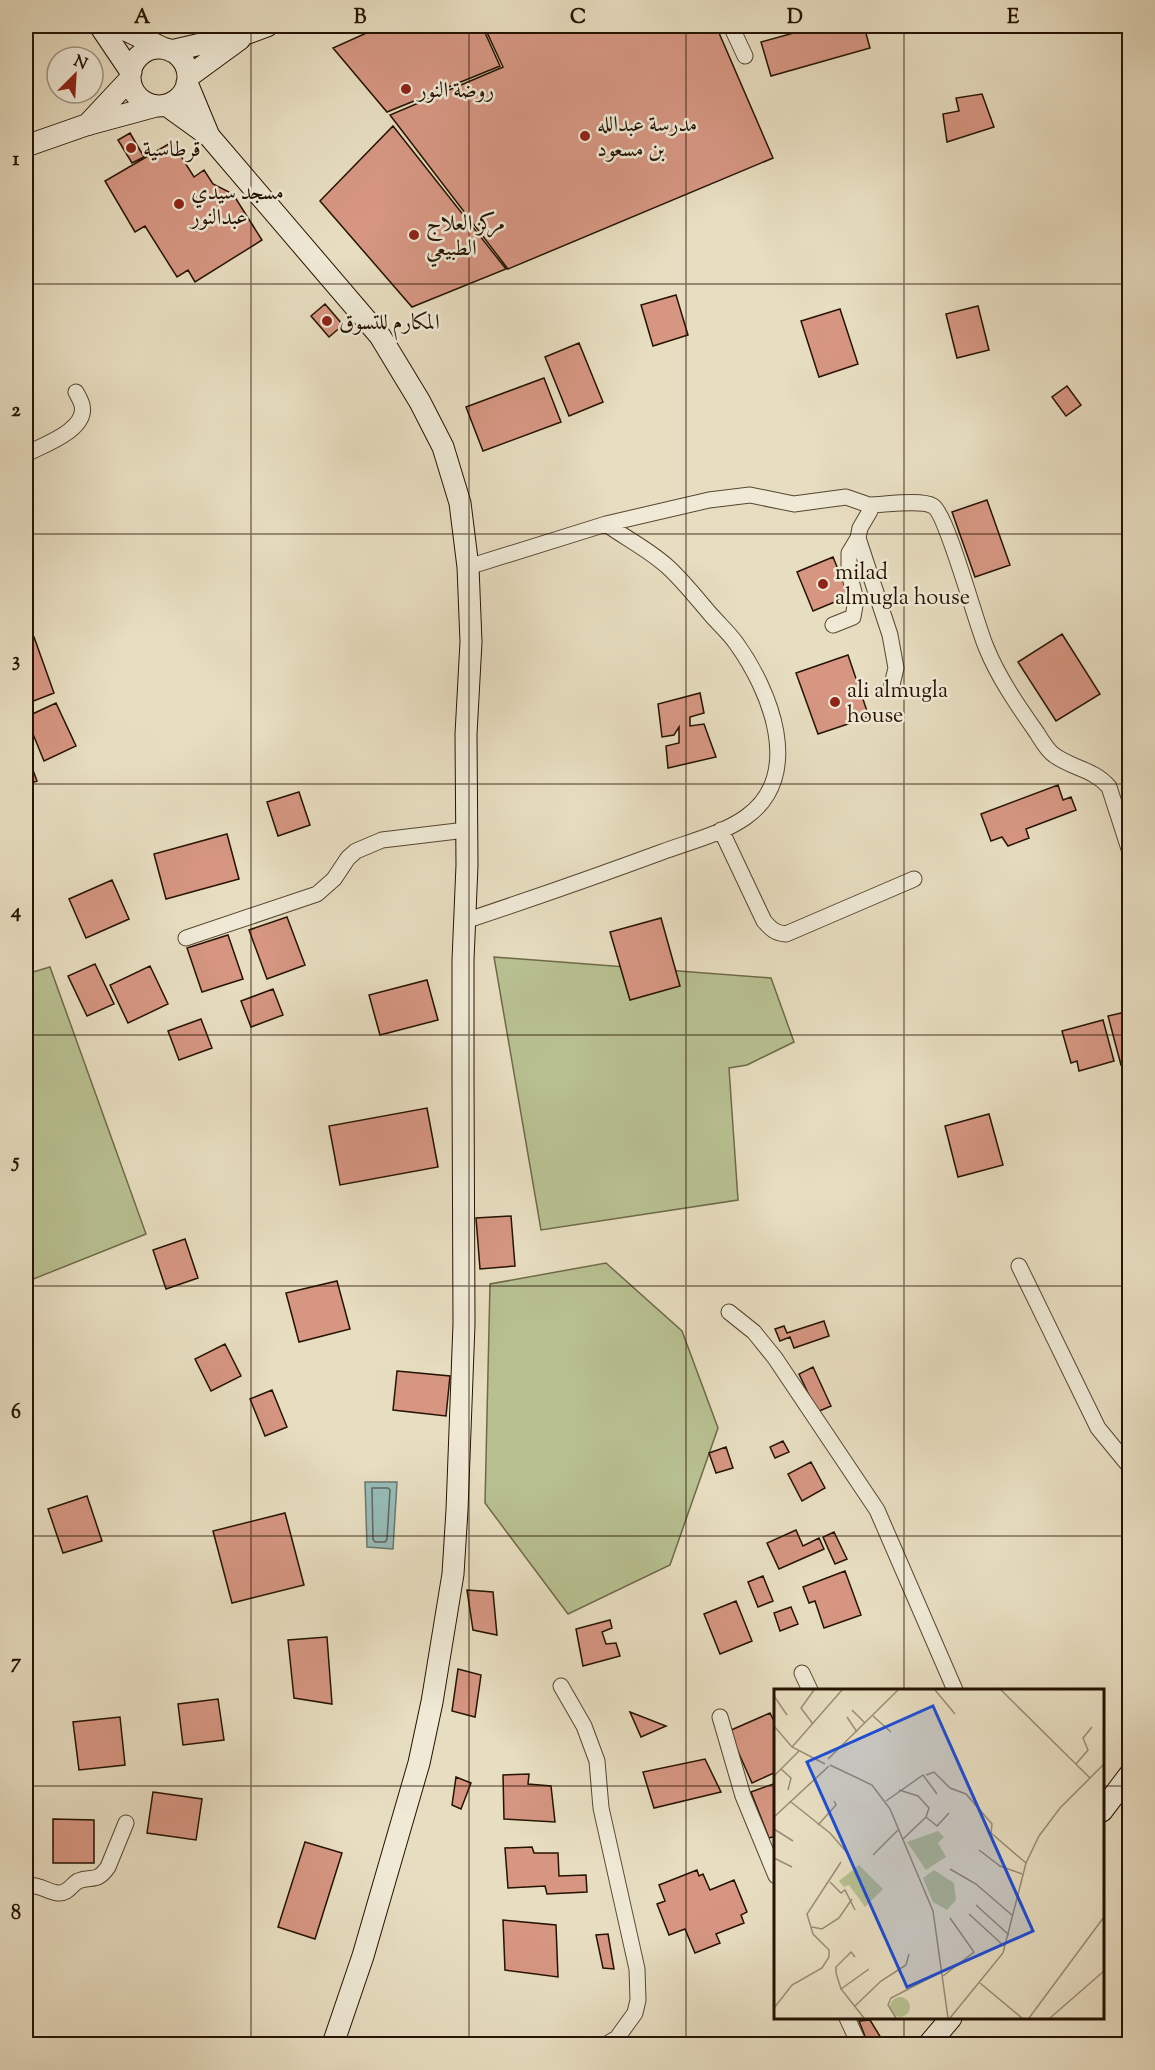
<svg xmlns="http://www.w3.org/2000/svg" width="1155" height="2070" viewBox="0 0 1155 2070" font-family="'Sorts Mill Goudy',Amiri,serif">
<rect width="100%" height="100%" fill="#e7ddc0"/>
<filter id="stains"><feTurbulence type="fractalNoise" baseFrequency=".00333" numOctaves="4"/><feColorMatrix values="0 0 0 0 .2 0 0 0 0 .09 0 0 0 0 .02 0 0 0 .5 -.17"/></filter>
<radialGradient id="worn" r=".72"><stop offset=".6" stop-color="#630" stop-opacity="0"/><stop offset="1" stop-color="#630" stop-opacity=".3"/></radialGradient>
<!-- green -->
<path fill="#b8c091" stroke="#6e6a48" stroke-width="1.5" d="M 494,957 L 771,978 L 794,1042 L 747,1065 L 729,1068 L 738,1200 L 541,1230 Z
M 50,967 L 146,1234 L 26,1282 L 26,974 Z
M 606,1263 L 682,1331 L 718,1428 L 670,1565 L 568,1614 L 485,1503 L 490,1284 Z"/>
<!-- water -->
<path fill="#97bbb8" stroke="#69786e" stroke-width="1.5" d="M 365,1482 L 397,1482 L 393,1549 L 367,1547 Z"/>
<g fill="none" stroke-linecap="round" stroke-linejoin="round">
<!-- shore -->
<path stroke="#5e675c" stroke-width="1.5" d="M 372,1488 L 388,1488 L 390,1490 L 387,1539 L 385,1542 L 375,1542 L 373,1539 Z"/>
</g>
<!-- building -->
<path fill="#d69682" stroke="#251300" stroke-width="1.5" d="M 382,26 L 482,26 L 500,66 L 387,112 L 333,48 Z
M 484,26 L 716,26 L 773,158 L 508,269 L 390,115 L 503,67 Z
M 819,26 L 864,26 L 870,48 L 771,76 L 761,42 Z
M 982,94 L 994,127 L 947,142 L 943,114 L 959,111 L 956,98 Z
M 393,126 L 506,269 L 412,307 L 320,201 Z
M 130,133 L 144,157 L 132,163 L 118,140 Z
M 172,142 L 194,177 L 204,170 L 213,184 L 233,194 L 262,240 L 195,282 L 188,270 L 177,277 L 145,226 L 135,232 L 105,181 Z
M 676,295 L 688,335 L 653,346 L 641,305 Z
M 325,304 L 343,325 L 329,337 L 311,316 Z
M 978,306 L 989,350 L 957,358 L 946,314 Z
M 840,309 L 858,364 L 819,377 L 801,321 Z
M 579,343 L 603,402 L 569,416 L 545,357 Z
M 544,378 L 561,422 L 483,451 L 466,407 Z
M 1067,386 L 1081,405 L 1066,416 L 1052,397 Z
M 987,500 L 1010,565 L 975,577 L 952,512 Z
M 833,557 L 849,596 L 813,611 L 797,572 Z
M 1062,634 L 1100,694 L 1056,721 L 1018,662 Z
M 34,637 L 54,693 L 26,704 L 26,640 Z
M 848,655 L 869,717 L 818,734 L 796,673 Z
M 700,693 L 704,713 L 690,717 L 690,726 L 704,724 L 716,757 L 668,768 L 666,746 L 679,743 L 679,727 L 674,735 L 662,737 L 658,704 Z
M 56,703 L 76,746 L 44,761 L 26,717 Z
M 26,751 L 37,781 L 26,785 Z
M 1058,785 L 1063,800 L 1071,797 L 1076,810 L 1026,829 L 1029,838 L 1008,846 L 1002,837 L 991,841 L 981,814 Z
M 299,792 L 310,825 L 278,836 L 267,802 Z
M 227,834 L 239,879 L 166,899 L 154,854 Z
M 112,880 L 129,919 L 86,938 L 69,899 Z
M 287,917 L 305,965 L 267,979 L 249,930 Z
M 661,918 L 680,986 L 630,1000 L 610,932 Z
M 228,935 L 243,979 L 202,992 L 187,948 Z
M 95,964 L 114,1004 L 87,1016 L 68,976 Z
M 150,966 L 168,1004 L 128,1023 L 110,985 Z
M 427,980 L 438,1020 L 380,1035 L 369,995 Z
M 273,989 L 283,1015 L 251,1027 L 241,1001 Z
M 1130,1011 L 1130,1063 L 1121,1065 L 1108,1016 Z
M 201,1019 L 212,1048 L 179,1060 L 168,1031 Z
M 1103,1020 L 1114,1061 L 1079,1071 L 1077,1061 L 1071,1063 L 1062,1031 Z
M 427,1108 L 438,1167 L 340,1185 L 329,1126 Z
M 989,1114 L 1003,1165 L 958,1177 L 945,1126 Z
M 511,1216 L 515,1266 L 480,1269 L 476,1218 Z
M 185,1239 L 198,1278 L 166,1289 L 153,1250 Z
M 337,1281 L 350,1329 L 299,1342 L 286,1293 Z
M 824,1321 L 829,1336 L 794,1348 L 790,1337 L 780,1341 L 775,1329 L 784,1326 L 787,1333 Z
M 225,1344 L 241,1376 L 211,1391 L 195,1359 Z
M 813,1367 L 831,1406 L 817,1412 L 799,1374 Z
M 397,1371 L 450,1376 L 446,1416 L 393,1410 Z
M 272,1390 L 287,1427 L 265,1436 L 250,1399 Z
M 783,1441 L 789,1452 L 775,1458 L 770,1447 Z
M 726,1447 L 733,1468 L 716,1473 L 709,1453 Z
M 811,1462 L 825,1488 L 802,1501 L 788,1474 Z
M 87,1496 L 102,1541 L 63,1553 L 48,1509 Z
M 285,1513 L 304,1585 L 232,1603 L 213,1531 Z
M 796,1530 L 803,1546 L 819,1538 L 824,1549 L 779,1569 L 767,1543 Z
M 834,1532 L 847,1559 L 835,1564 L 823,1537 Z
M 845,1571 L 861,1615 L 824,1628 L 815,1601 L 809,1603 L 803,1587 Z
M 763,1576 L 773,1601 L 758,1607 L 748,1582 Z
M 467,1590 L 493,1592 L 497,1635 L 473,1630 Z
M 736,1601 L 752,1641 L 720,1654 L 704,1614 Z
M 791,1607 L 798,1624 L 780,1631 L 774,1613 Z
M 610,1620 L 612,1628 L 602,1632 L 606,1644 L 616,1643 L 620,1656 L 583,1666 L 576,1629 Z
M 327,1637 L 332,1704 L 294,1698 L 288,1640 Z
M 26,1647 L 30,1672 L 26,1672 Z
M 458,1669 L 481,1675 L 475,1717 L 452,1711 Z
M 218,1699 L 224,1740 L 183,1745 L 178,1704 Z
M 630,1712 L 666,1726 L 641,1737 Z
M 770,1713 L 776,1725 L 776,1772 L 752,1783 L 729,1731 Z
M 120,1717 L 125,1765 L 79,1770 L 73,1722 Z
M 705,1759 L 721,1792 L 654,1808 L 643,1772 Z
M 529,1774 L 528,1784 L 551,1786 L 555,1822 L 504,1819 L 503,1775 Z
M 456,1777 L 471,1783 L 461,1809 L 452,1805 Z
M 776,1783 L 776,1836 L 769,1838 L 751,1792 Z
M 153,1792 L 202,1799 L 196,1840 L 147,1833 Z
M 53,1819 L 94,1820 L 94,1863 L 53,1863 Z
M 305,1842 L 342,1853 L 315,1939 L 278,1927 Z
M 532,1847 L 534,1853 L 558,1853 L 559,1876 L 586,1875 L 587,1892 L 547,1894 L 545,1886 L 508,1888 L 505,1848 Z
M 697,1870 L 699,1876 L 703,1874 L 710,1890 L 734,1880 L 747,1912 L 741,1915 L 744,1923 L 716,1934 L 720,1943 L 695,1953 L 685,1929 L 669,1935 L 657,1904 L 665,1901 L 659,1885 Z
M 503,1920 L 556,1925 L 558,1977 L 505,1970 Z
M 608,1934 L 614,1969 L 603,1968 L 596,1935 Z
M 870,2020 L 881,2038 L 868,2044 L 859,2021 Z
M 688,2037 L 691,2044 L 665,2044 Z"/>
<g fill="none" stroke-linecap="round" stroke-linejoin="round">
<defs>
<path id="street" d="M 731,26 L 745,56
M 26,454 C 43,445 88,430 82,405 C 81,401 78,396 76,392
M 869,505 C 883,505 921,499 933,506 C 947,514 976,624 986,647 C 998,677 1018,706 1037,733 C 1042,741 1047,750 1054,755 C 1071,768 1094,769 1109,787 L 1130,852
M 468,567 L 606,524 L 709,500 L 750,495 L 794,504 L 846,497 L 869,505 L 870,511 L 860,528 L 858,538 L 890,635 L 896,668 L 891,689
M 833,625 L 853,617 L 856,600 L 849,573 L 849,553 L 858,538
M 721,830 L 764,921 C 771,929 775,933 786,934 L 914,879
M 465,921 C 531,899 597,876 662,852 C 689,842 722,834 746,817 C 805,775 770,690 736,643 C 729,633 720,625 712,616 C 698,600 685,583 669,568 C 651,551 627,539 606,524
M 186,938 L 317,894 L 334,879 L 348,858 L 356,851 L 382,840 L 466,830
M 1019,1266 L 1098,1428 L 1130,1467
M 729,1312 L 754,1332 L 775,1358 L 877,1510 L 955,1690
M 802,1673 L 810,1690
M 561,1686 L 584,1726 L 597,1761 L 601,1808 L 637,1969 L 638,2000 L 635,2013 L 617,2038 L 607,2044
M 720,1717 L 743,1796 L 776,1876
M 26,1885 C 40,1884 47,1892 58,1893 C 68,1894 71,1885 78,1881 C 92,1875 96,1884 108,1867 L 126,1823
M 847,2018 L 859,2044"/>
<path id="secondary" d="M 100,26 L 131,72
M 117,26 L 165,49
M130 77a29 29 0 1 1 58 0a29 29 0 1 1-58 0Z
M 171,51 L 248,33 L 267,26
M 188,77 L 240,39
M 187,83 L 209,136
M 166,105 L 209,136 L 380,336 L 420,402 L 443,447 L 460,503 L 468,567 L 471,642 L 466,734 L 467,865 L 463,960 L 463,1079 L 464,1324 L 457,1510 L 453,1574 L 432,1702 L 419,1763 L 363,1956 L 333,2044
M 87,125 L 130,79
M 26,146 L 86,125 L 156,106
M 1102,1811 L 1130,1774
M 929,2044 L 951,2018"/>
</defs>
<!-- street casing -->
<use href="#street" stroke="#564630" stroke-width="17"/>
<!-- secondary casing -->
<use href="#secondary" stroke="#251300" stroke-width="23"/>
<!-- street -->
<use href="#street" stroke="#efe9d6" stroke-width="15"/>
<!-- secondary -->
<use href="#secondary" stroke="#efe9d6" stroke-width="21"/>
</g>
<!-- grid -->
<path fill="none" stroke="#251300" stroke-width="1.5" stroke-opacity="0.55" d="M 251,26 L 251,2044M 469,26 L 469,2044M 686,26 L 686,2044M 904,26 L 904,1690M 26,284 L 1130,284M 26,534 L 1130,534M 26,784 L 1130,784M 26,1035 L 1130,1035M 26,1286 L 1130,1286M 26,1536 L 1130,1536M 26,1786 L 776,1786M 1102,1786 L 1130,1786M 904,2018 L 904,2044"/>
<!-- markers -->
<g fill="#8f2418" stroke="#efe9d6" stroke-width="2">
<circle cx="406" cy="89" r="6"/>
<circle cx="585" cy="136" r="6"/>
<circle cx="131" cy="148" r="6"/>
<circle cx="179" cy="204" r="6"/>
<circle cx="414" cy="235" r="6"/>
<circle cx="327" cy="321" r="6"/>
<circle cx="823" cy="584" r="6"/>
<circle cx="835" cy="702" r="6"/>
</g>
<g text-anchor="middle" stroke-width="5" stroke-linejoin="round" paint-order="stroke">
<!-- poi labels -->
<g font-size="22" fill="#251300" stroke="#efe9d6" text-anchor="start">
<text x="418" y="97">روضة النور</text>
<text x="597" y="131">مدرسة عبدالله<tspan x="597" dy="25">بن مسعود</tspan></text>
<text x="143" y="156">قرطاسية</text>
<text x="191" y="199">مسجد سيدي<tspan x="191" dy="25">عبدالنور</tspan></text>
<text x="426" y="230">مركز العلاج<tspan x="426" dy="25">الطبيعي</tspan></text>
<text x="339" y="329">المكارم للتسوق</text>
<text x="835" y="579">milad<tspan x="835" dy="25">almugla house</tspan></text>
<text x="847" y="697">ali almugla<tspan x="847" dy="25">house</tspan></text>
</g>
</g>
<!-- overview -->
<g transform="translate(774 1689)">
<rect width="330" height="330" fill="#e7ddc0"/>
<path d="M 164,142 L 170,148 L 164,154 L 172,168 L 152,181 L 133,153 ZM 85,176 L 109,200 L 91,218 L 75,196 L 70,198 L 65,192 ZM 160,181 L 180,194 L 182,211 L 173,221 L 159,213 L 149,189 ZM116 318a10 10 0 1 1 20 0a10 10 0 1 1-20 0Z" fill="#b8c091"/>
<path fill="none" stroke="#998c73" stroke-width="1.5" d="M 161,1 L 181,25M 227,1 L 316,89M 0,7 L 13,26M 78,21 L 91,34M 99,27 L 117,43M 73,28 L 83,43M 39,35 L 27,19 L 40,1M 0,37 L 18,58 L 51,75M 18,58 L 68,1M 54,70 L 124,1M 302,75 L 314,61 L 309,49 L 318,38M 56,76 L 98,96 L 116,120 L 159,222 L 174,329M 7,80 L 17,89 L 14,101M 152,86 L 160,83 L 176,99 L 192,105 L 218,135 L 217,144 L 252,174M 0,87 L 25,62M 125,101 L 144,107 L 155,119 L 152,128 L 129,150M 112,112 L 149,86 L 163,105M 17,113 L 56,144 L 75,166M 0,128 L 55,77M 152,128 L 163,137 L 175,124M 44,136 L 62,116 L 60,112M 0,140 L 19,152M 205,161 L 226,177 L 248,185M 99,166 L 124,141M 0,169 L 18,178M 176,180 L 202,195 L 239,227M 56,193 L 67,204 L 71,201 L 81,221M 202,216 L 235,246M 195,225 L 231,258M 38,238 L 48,240 L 65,229 L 78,210M 81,268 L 77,263 L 62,278 L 62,284 L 67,300 L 90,329M 169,287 L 200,263 L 176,229M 206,294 L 248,329M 67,300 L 95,280M 81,317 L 107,292 L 132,276 L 135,265M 0,319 L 18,296 L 48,279 L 55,268 L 55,261 L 39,245 L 33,225 L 67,173M 122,329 L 114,316 L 117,309 L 169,282M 176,329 L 229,264 L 252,174 L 265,147 L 286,119 L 330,75M 255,329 L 330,228M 276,329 L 330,282"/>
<path fill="#1d4ed8" fill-opacity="0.15" stroke="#1d4ed8" stroke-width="3" d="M 159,17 L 259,242 L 133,298 L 33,73 Z"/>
<rect width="330" height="330" fill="none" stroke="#251300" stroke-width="3"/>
</g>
<!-- margin -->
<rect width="1155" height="2070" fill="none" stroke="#e7ddc0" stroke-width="66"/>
<!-- north arrow -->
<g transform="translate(75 75) rotate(24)"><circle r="28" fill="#efe9d6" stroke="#9e9380" stroke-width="1.5"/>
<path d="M0-4.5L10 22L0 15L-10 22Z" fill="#8f2418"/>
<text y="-9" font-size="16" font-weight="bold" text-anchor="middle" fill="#251300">N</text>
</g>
<rect x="33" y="33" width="1089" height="2004" fill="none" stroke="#251300" stroke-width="2"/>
<g font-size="20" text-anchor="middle" font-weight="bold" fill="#251300">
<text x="142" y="23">A</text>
<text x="360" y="23">B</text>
<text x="578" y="23">C</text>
<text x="795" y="23">D</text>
<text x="1013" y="23">E</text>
<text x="16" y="165">1</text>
<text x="16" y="416">2</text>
<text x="16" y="666">3</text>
<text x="16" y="917">4</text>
<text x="16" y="1167">5</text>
<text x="16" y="1418">6</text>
<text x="16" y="1668">7</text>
<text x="16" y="1919">8</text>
</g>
<rect width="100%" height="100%" filter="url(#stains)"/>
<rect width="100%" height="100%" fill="url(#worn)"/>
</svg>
